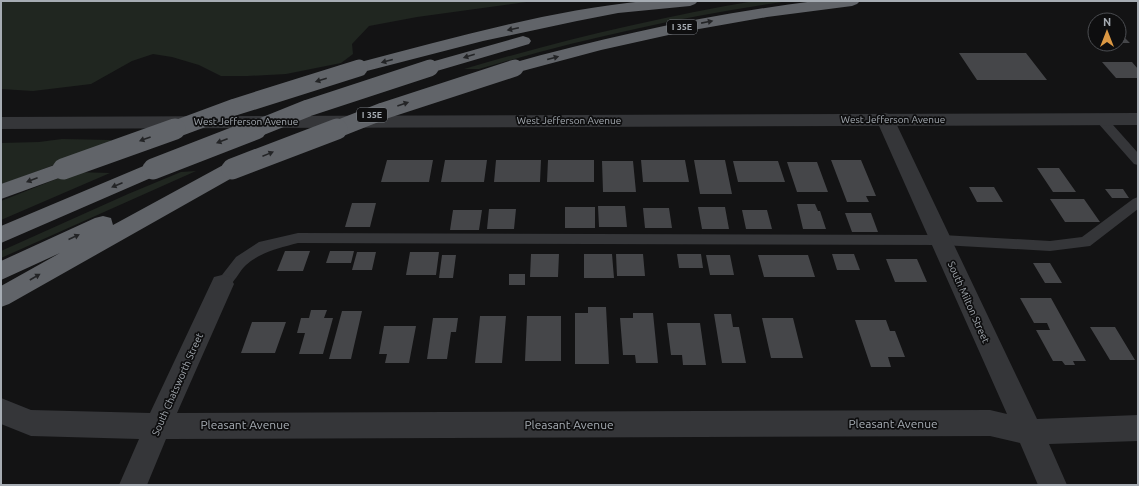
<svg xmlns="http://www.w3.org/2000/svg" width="1139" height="486" viewBox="0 0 1139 486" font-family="Ubuntu,sans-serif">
<rect width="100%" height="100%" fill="#131314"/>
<!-- green -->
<path fill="#202620" d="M 1,1 L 534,1 L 417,17 L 369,26 L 352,44 L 353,54 L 341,63 L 286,74 L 247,76 L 221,76 L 199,65 L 172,57 L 153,54 L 132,61 L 91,84 L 33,91 L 1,89 Z
M 754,1 L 789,1 C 684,16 581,39 479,69 L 464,69 C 559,41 655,18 754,1 Z
M 62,139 L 111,140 L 109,144 L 1,185 L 1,143 L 39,142 Z
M 196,171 L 1,258 L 1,251 L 128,194 L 181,172 Z
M 74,172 L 110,173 L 1,220 L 1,201 Z"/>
<!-- building -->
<path fill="#454649" d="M 1119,32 L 1130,43 L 1119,43 Z
M 959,53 L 1026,53 L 1047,80 L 977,80 Z
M 1102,62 L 1132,62 L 1138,69 L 1138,78 L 1116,78 Z
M 387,160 L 433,160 L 429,182 L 381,182 Z
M 445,160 L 487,160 L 484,182 L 441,182 Z
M 496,160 L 541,160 L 540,182 L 494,182 Z
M 548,160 L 594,160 L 594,182 L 547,182 Z
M 641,160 L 685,160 L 689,182 L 643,182 Z
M 694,160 L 725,160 L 732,194 L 700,194 Z
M 831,160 L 861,160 L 876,196 L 866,196 L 869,202 L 847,202 Z
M 602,161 L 633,161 L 636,192 L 603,192 Z
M 733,161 L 778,161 L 785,182 L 738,182 Z
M 787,162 L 817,162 L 828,192 L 797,192 Z
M 1037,168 L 1059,168 L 1076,192 L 1053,192 Z
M 969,187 L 994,187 L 1003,202 L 977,202 Z
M 1105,189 L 1123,189 L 1129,198 L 1112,198 Z
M 1050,199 L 1084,199 L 1100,222 L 1065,222 Z
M 352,203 L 376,203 L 370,227 L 345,227 Z
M 797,204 L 815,204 L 818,211 L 820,211 L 826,229 L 803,229 Z
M 598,206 L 625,206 L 627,227 L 599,227 Z
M 565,207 L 595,207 L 595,228 L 565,228 Z
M 698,207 L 725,207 L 729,229 L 702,229 Z
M 643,208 L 669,208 L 672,228 L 645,228 Z
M 489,209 L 516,209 L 514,229 L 487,229 Z
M 453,210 L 482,210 L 479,230 L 450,230 Z
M 742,210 L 767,210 L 772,229 L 746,229 Z
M 845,213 L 871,213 L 878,232 L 852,232 Z
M 285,251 L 310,251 L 303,271 L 277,271 Z
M 330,251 L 354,251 L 351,263 L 326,263 Z
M 357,252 L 376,252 L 372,270 L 352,270 Z
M 410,252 L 439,252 L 436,275 L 406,275 Z
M 531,254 L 559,254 L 558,277 L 530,277 Z
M 584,254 L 612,254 L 614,278 L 584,278 Z
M 616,254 L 643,254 L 645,276 L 617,276 Z
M 677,254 L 701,254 L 703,268 L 679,268 Z
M 832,254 L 854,254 L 860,270 L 837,270 Z
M 442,255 L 456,255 L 453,278 L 439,278 Z
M 706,255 L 730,255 L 734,275 L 710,275 Z
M 758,255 L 808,255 L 815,277 L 764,277 Z
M 886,259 L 917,259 L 927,282 L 895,282 Z
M 1033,263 L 1050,263 L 1062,283 L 1045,283 Z
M 509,274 L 525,274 L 525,285 L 509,285 Z
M 1020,298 L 1051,298 L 1086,361 L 1073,361 L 1075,365 L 1065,365 L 1062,361 L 1053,361 L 1036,330 L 1050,330 L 1047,323 L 1034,323 Z
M 588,307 L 606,307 L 609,364 L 575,364 L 575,313 L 588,313 Z
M 311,310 L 327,310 L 324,318 L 333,318 L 323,354 L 299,354 L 305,333 L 297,333 L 301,318 L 309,318 Z
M 342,311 L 362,311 L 351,359 L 329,359 Z
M 633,313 L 653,313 L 658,363 L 636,363 L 635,355 L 623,355 L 620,318 L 633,318 Z
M 714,314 L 731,314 L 733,327 L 739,327 L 746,363 L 722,363 Z
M 480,316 L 506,316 L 502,363 L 475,363 Z
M 527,316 L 561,316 L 561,361 L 525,361 Z
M 433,318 L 458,318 L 456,332 L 451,332 L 447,359 L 427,359 Z
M 762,318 L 793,318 L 803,358 L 771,358 Z
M 855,320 L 886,320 L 890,331 L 895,331 L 905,357 L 888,357 L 891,367 L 871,367 Z
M 252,322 L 286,322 L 275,353 L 241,353 Z
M 667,323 L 700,323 L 706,365 L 683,365 L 682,355 L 671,355 Z
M 384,326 L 416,326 L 409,363 L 385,363 L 387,354 L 379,354 Z
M 1090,327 L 1115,327 L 1135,360 L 1110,360 Z"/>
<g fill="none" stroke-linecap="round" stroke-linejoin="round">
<!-- service -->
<path fill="#353639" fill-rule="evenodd" d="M 1101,115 L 1105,116 L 1138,153 L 1138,165 L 1134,164 L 1097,122 L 1095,119 Z
M 1138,197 L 1138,209 L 1090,246 L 1050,251 L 942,245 L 298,243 C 279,248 261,252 246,265 C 237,273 231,293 217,288 L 215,284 L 236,257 L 259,242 L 298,233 L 942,235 L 1050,241 L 1082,237 L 1133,199 Z"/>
<!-- minor -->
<path fill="#353639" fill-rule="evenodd" d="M 885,113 L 892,115 L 894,119 L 1037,419 L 1138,415 L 1138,441 L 1049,444 L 1067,485 L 1038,485 L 1020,443 L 990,436 L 166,439 L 147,485 L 119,485 L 139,439 L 31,436 L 1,424 L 1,398 L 31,410 L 150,413 L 214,277 L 222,275 L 230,277 L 234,284 L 177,413 L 990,410 L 1007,414 L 876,119 L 878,115 Z"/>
<!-- tertiary -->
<path fill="#353639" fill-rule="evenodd" d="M 1138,113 L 1138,125 L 1,129 L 1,117 Z"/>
<!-- motorway -->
<path fill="#616469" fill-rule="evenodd" d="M 644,1 L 698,1 L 695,4 L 690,6 L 618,13 L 577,21 L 483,41 L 359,73 L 353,72 L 350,68 L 353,64 C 448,39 546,11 644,1 Z
M 815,1 L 860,1 L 857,4 L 852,6 L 767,17 L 682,32 L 601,50 L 515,73 L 509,72 L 506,68 L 509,64 C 609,36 711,14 815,1 Z
M 523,36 L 529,38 L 531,41 L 529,44 L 430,73 L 424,72 L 421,68 L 424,64 Z
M 63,162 L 70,164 L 73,169 L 70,174 L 1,199 L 1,184 Z
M 153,162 L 160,164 L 163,169 L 160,174 L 1,243 L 1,226 Z
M 232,162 L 239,164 L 242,169 L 239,174 L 9,304 L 1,307 L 1,286 L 60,253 L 1,280 L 1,261 L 95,218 L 103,216 L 111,218 L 113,225 L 225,164 Z"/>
<!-- motorway-bridge-far1 -->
<path stroke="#616469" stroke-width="17" d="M 173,130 L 235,107 L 359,68
M 253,130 L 308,108 L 430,68
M 335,130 L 383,111 L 515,68"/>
<!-- motorway-bridge -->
<path stroke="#616469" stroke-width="21" d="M 63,169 L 175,129
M 153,169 L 256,129
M 232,169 L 337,129"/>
</g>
<!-- one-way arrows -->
<defs><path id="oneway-solid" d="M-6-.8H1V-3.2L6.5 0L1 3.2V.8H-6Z"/></defs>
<g fill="#232426">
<use href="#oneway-solid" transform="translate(707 22) rotate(-11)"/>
<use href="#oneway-solid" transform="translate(513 29) rotate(168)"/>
<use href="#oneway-solid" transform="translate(469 56) rotate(163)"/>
<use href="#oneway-solid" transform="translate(553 58) rotate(-15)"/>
<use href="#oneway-solid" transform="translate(387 61) rotate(165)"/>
<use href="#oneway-solid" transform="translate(321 80) rotate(163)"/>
<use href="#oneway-solid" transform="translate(403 104) rotate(-19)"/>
<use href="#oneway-solid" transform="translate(145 139) rotate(160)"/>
<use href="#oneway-solid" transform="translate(222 141) rotate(159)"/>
<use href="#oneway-solid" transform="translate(268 154) rotate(-22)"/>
<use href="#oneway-solid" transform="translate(32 180) rotate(159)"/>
<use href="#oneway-solid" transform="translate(117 185) rotate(157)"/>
<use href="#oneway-solid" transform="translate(74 237) rotate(-24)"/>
<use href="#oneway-solid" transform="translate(35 277) rotate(-30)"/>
</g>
<g text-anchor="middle" stroke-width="3.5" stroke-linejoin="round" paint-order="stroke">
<!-- shield labels -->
<g fill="#0e0e0f" stroke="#787d82" stroke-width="1">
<rect x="667" y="20" width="30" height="14" rx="3"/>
<rect x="357" y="108" width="30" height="14" rx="3"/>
</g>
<g font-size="9" font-weight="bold" fill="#a6acb3">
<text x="682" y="30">I 35E</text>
<text x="372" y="118">I 35E</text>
</g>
<!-- street labels -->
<g font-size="10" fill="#a6acb3" stroke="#0e0e0f">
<text x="893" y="123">West Jefferson Avenue</text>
<text x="569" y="124">West Jefferson Avenue</text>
<text x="246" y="125">West Jefferson Avenue</text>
<text transform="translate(969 302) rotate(66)" y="4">South Milton Street</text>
<text transform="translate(177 384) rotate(-66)" y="4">South Chatsworth Street</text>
</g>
<!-- near-street labels -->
<g font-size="12" fill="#a6acb3" stroke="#0e0e0f">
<text x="893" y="428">Pleasant Avenue</text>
<text x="245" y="429">Pleasant Avenue</text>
<text x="569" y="429">Pleasant Avenue</text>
</g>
</g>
<!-- border -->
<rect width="1139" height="486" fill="none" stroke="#a6acb3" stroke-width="4"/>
<!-- north arrow -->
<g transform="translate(1107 32)"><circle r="19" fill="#0e0e0f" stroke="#4b4d51"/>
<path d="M0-3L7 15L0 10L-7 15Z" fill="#dc9843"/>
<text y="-6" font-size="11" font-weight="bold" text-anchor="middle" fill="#a6acb3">N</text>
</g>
</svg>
